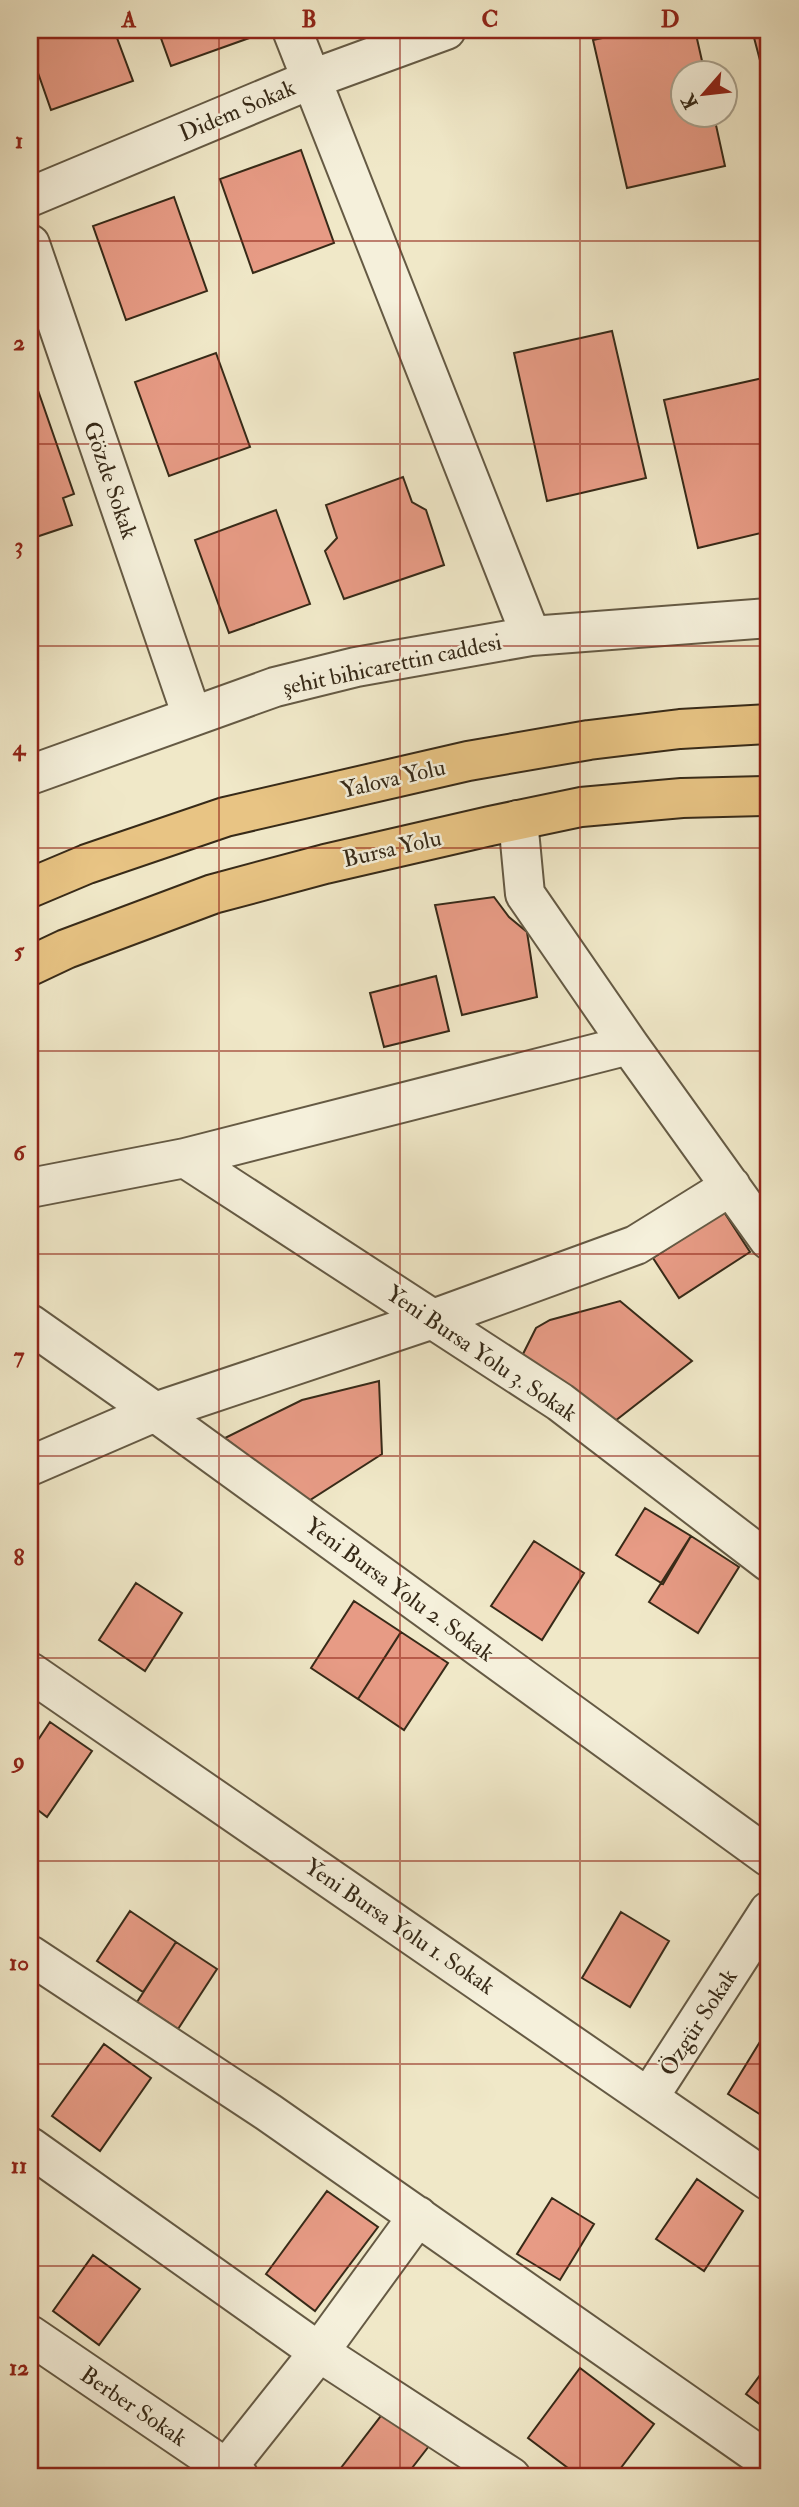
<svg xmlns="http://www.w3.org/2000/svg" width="799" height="2507" viewBox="0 0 799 2507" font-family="'IM FELL Double Pica',serif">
<rect width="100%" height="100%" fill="#f0e8c8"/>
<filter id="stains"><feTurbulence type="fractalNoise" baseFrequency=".00286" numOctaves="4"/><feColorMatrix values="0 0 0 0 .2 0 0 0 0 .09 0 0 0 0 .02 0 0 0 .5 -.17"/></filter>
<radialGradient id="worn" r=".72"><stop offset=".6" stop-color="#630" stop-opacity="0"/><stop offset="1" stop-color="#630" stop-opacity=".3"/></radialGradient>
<!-- building -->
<path fill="#e79b85" stroke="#372a18" stroke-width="2" d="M 30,30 L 114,30 L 133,81 L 51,110 L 30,50 Z
M 158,30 L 250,30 L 252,37 L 171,66 Z
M 640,30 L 695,30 L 705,74 L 684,74 L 684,116 L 714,116 L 725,166 L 627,188 L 593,40 Z
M 752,30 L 769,30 L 769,87 L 767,87 Z
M 301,150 L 334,243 L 253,273 L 220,179 Z
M 174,197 L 207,291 L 126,320 L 93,226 Z
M 612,331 L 646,478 L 547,501 L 514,353 Z
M 216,353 L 250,447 L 169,476 L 135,382 Z
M 33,376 L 74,494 L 63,498 L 72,525 L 30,539 L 30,377 Z
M 763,378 L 769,405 L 769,531 L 698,548 L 664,400 Z
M 403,477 L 412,502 L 426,510 L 444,565 L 344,599 L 325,551 L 337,538 L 326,505 Z
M 276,510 L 310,604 L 229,633 L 195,540 Z
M 494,897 L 509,917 L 527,932 L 537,997 L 462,1015 L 435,905 Z
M 436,976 L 449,1031 L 384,1047 L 370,993 Z
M 724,1212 L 750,1252 L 679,1298 L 653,1258 Z
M 620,1301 L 692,1361 L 615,1421 L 522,1356 L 536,1328 L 550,1320 Z
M 379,1381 L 382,1454 L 307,1502 L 225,1438 L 302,1400 Z
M 645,1508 L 691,1536 L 663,1584 L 616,1555 Z
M 691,1536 L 739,1567 L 698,1633 L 649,1602 Z
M 534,1541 L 584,1573 L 542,1640 L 491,1606 Z
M 136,1583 L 182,1613 L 145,1671 L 99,1640 Z
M 354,1601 L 401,1632 L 358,1699 L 311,1668 Z
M 401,1632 L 448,1663 L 404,1730 L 358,1699 Z
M 50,1722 L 92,1751 L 47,1817 L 30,1804 L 30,1752 Z
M 130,1911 L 176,1942 L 143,1992 L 97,1961 Z
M 621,1912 L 669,1941 L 630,2007 L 582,1978 Z
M 176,1942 L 217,1969 L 178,2029 L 137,2002 Z
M 769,2027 L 769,2120 L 728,2094 Z
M 104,2044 L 151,2078 L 100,2151 L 52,2116 Z
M 697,2179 L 743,2211 L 704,2271 L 656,2239 Z
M 327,2191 L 378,2227 L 315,2311 L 266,2274 Z
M 552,2198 L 594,2224 L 560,2280 L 517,2254 Z
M 93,2255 L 140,2289 L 99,2345 L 53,2311 Z
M 769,2363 L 769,2411 L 746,2394 Z
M 580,2368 L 654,2424 L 614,2477 L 580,2477 L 528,2438 Z
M 384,2412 L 429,2446 L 405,2477 L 334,2477 Z"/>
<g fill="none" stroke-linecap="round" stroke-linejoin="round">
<defs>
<path id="street" d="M 292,30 L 531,636
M 30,197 L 312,79 L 446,30
M 30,244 L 192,716
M 30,775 L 275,687 L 356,667 L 531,636 L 769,618
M 518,820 L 525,894 L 629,1045 L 769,1240
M 185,1158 L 560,1402 L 769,1562
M 30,1188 L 185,1158 L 629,1045
M 30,1324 L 155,1412 L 769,1857
M 30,1466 L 155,1412 L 433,1319 L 636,1245 L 731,1186
M 30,1672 L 769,2181
M 30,1955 L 268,2112 L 769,2462
M 649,2097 L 769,1911
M 30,2147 L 319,2352 L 511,2477
M 30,2335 L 239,2477
M 226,2469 L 319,2352 L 418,2216"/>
<path id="highway" d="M 30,888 L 87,864 L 225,817 L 468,761 L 589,740 L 680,729 L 769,724
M 30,966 L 66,949 L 213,894 L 325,864 L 490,826 L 581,807 L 682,798 L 769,796"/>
</defs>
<!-- street casing -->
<use href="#street" stroke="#655a44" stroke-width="42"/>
<!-- highway casing -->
<use href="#highway" stroke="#372a18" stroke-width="42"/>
<!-- street -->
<use href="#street" stroke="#f5f0db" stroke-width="38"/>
<!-- highway -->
<use href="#highway" stroke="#e8c484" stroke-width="38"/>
</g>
<!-- grid -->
<path fill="none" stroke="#8f2418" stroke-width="2" stroke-opacity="0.55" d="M 219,30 L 219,2477M 400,30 L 400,2477M 580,30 L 580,2477M 30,241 L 769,241M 30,444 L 769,444M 30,646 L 769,646M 30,848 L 769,848M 30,1051 L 769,1051M 30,1254 L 769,1254M 30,1456 L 769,1456M 30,1658 L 769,1658M 30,1861 L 769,1861M 30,2064 L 769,2064M 30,2266 L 769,2266"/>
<g text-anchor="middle" stroke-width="5" stroke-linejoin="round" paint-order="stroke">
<!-- street labels -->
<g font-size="23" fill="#372a18" stroke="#f5f0db">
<text transform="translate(237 110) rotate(-23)" y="8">Didem Sokak</text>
<text transform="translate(111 480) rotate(71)" y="8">Gözde Sokak</text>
<text transform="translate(392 664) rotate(-12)" y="8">şehit bihicarettin caddesi</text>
<text transform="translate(393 778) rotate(-13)" y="8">Yalova Yolu</text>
<text transform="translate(392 848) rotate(-13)" y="8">Bursa Yolu</text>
<text transform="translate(482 1353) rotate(34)" y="8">Yeni Bursa Yolu 3. Sokak</text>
<text transform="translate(400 1589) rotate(36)" y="8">Yeni Bursa Yolu 2. Sokak</text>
<text transform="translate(400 1926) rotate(34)" y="8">Yeni Bursa Yolu 1. Sokak</text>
<text transform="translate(698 2022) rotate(-57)" y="8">Özgür Sokak</text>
<text transform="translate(134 2406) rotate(34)" y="8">Berber Sokak</text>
</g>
</g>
<!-- margin -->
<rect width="799" height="2507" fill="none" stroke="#f0e8c8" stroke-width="77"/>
<!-- north arrow -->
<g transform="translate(704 94) rotate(242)"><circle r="33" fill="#f5f0db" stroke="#a9a18d" stroke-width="2"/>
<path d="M0-5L12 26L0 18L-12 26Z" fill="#8f2418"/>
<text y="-10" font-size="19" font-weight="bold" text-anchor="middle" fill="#372a18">K</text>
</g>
<rect x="38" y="38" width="722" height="2430" fill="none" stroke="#8f2418" stroke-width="2.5"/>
<g font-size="23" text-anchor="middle" font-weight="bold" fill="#8f2418">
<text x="129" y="27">A</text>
<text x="309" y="27">B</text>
<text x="490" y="27">C</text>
<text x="670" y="27">D</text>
<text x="19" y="148">1</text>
<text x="19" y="350">2</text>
<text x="19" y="553">3</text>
<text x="19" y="755">4</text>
<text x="19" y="958">5</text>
<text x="19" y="1160">6</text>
<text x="19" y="1363">7</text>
<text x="19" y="1565">8</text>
<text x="19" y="1768">9</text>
<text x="19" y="1970">10</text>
<text x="19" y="2173">11</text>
<text x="19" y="2375">12</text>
</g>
<rect width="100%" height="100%" filter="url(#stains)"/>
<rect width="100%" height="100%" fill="url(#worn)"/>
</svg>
